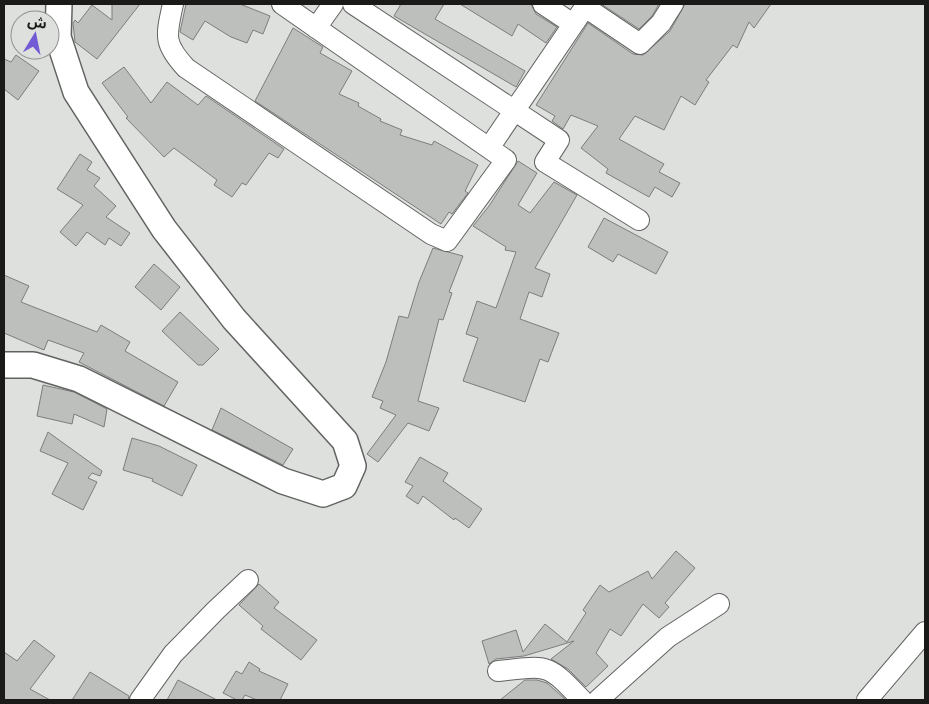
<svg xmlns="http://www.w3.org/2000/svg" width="929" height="704" viewBox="0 0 929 704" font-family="'Fira Sans Condensed','Noto Sans Arabic',sans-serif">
<rect width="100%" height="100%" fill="#dee0dd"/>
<!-- building -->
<path fill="#bdbfbc" stroke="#7c7e7c" d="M 112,4 L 140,4 L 97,59 L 75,42 L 73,23 L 75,20 L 78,23 L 92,5 L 112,20 Z
M 186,4 L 240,4 L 270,16 L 263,34 L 253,30 L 247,43 L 231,37 L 205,21 L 193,40 L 180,32 Z
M 401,4 L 444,4 L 435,19 L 525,71 L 516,87 L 394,16 Z
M 460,4 L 531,4 L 536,14 L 557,27 L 546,43 L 518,24 L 512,36 Z
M 601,4 L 659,4 L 652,16 L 639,29 Z
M 685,4 L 771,4 L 754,28 L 749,22 L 737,48 L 733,45 L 706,80 L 709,82 L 695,105 L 681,96 L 664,130 L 635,116 L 619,139 L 664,164 L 659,172 L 680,183 L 672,197 L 655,187 L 649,197 L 606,173 L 608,169 L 581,148 L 598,126 L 571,115 L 563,129 L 552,121 L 555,116 L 536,105 L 588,23 L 633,54 L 643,55 L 670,31 Z
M 293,28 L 323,47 L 320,53 L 352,71 L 339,94 L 359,103 L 358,106 L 381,119 L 380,121 L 402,130 L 400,135 L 432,145 L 434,141 L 478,165 L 465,191 L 468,193 L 452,214 L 449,212 L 441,224 L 255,101 Z
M 16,55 L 39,71 L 18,100 L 4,89 L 4,59 L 11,62 Z
M 124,67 L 151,103 L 167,82 L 198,105 L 206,96 L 284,149 L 278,158 L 269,153 L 246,185 L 242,183 L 232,197 L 214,185 L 217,180 L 174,148 L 164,157 L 126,118 L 128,117 L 102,83 Z
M 80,154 L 92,162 L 87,170 L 100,178 L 94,186 L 116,206 L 106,217 L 130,233 L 121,246 L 109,238 L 105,245 L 87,232 L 76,246 L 60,232 L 83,205 L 57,189 Z
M 518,161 L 537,173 L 518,205 L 530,213 L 554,182 L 577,195 L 535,268 L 550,274 L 542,297 L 529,292 L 520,319 L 559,333 L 548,362 L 540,359 L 525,402 L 463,381 L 478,338 L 466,334 L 477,301 L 496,308 L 516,252 L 505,250 L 506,247 L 473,226 L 489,206 Z
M 604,218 L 668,252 L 656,274 L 618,254 L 613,262 L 588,247 Z
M 433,248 L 463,256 L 449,292 L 452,293 L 443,320 L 439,319 L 418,401 L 439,408 L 429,431 L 408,423 L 378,462 L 367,454 L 396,415 L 380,408 L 383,401 L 372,397 L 386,362 L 399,316 L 408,318 L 419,282 Z
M 154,264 L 180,287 L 161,310 L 135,287 Z
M 4,275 L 29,286 L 21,302 L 97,332 L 101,325 L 130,342 L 125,351 L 178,382 L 164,406 L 79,362 L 84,353 L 48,340 L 44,350 L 4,333 Z
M 180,312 L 219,349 L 203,365 L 198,365 L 162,331 Z
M 43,385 L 74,392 L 107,409 L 104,427 L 74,414 L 72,424 L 37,416 Z
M 221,408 L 293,449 L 283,465 L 212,430 Z
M 48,432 L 102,471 L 100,476 L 92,473 L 88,478 L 97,482 L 83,510 L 52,494 L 68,463 L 40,451 Z
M 132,438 L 159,446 L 197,465 L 182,496 L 152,481 L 153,479 L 123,470 Z
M 420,457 L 448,473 L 443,481 L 482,509 L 469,528 L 455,518 L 454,520 L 423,496 L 418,504 L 406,496 L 413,486 L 405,482 Z
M 676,551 L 695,568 L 665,603 L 669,607 L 659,618 L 643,604 L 621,636 L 610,629 L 596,653 L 608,666 L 586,687 L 568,669 L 551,659 L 574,641 L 524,656 L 496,659 L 489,664 L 482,641 L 516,630 L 523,652 L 545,624 L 567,642 L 586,613 L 583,610 L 600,585 L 609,592 L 648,571 L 652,579 Z
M 259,584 L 279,602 L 274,608 L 317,640 L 301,660 L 261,629 L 263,626 L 239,605 Z
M 34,640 L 55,656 L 30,689 L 50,700 L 4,700 L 4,652 L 17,661 Z
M 249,662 L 260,669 L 259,671 L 288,684 L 280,700 L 257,700 L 245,695 L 242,700 L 237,700 L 223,693 L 236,671 L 242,674 Z
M 90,672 L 129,696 L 128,700 L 72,700 Z
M 178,680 L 217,700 L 167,700 Z
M 525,680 L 537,680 L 547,683 L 566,700 L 500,700 Z"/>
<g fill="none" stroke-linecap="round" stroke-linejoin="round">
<defs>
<path id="minor" d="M 173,4 C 166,36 163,43 186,68 L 431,234 L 447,241 L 506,160 L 282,4
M 353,4 L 559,140 L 545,162 L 639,220
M 543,4 L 573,24
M 585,7 L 640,44 L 661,23 L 673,4
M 316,28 L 333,4
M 489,148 L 587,4
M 498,671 C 549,666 546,662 582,700
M 140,700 L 173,654 L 216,610 L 248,580
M 598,700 L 668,637 L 719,604
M 867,700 L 925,632"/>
<path id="major" d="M 4,365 L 33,365 L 79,379 L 283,481 L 323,494 L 344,486 L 353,466 L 345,441 L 234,319 L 164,229 L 76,92 L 58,37 L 59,4"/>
</defs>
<!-- minor casing -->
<use href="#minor" stroke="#616361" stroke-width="22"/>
<!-- major casing -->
<use href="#major" stroke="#616361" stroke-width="28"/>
<!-- minor -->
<use href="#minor" stroke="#fff" stroke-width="20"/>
<!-- major -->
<use href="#major" stroke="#fff" stroke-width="25"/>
</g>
<!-- border -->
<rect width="929" height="704" fill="none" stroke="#1a1b19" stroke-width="10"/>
<!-- north arrow -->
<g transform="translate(35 35) rotate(10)"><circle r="24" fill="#dee0dd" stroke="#90918f"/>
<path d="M0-4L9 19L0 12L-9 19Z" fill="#735bd5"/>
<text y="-8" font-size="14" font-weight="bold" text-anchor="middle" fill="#1a1b19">ش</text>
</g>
</svg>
